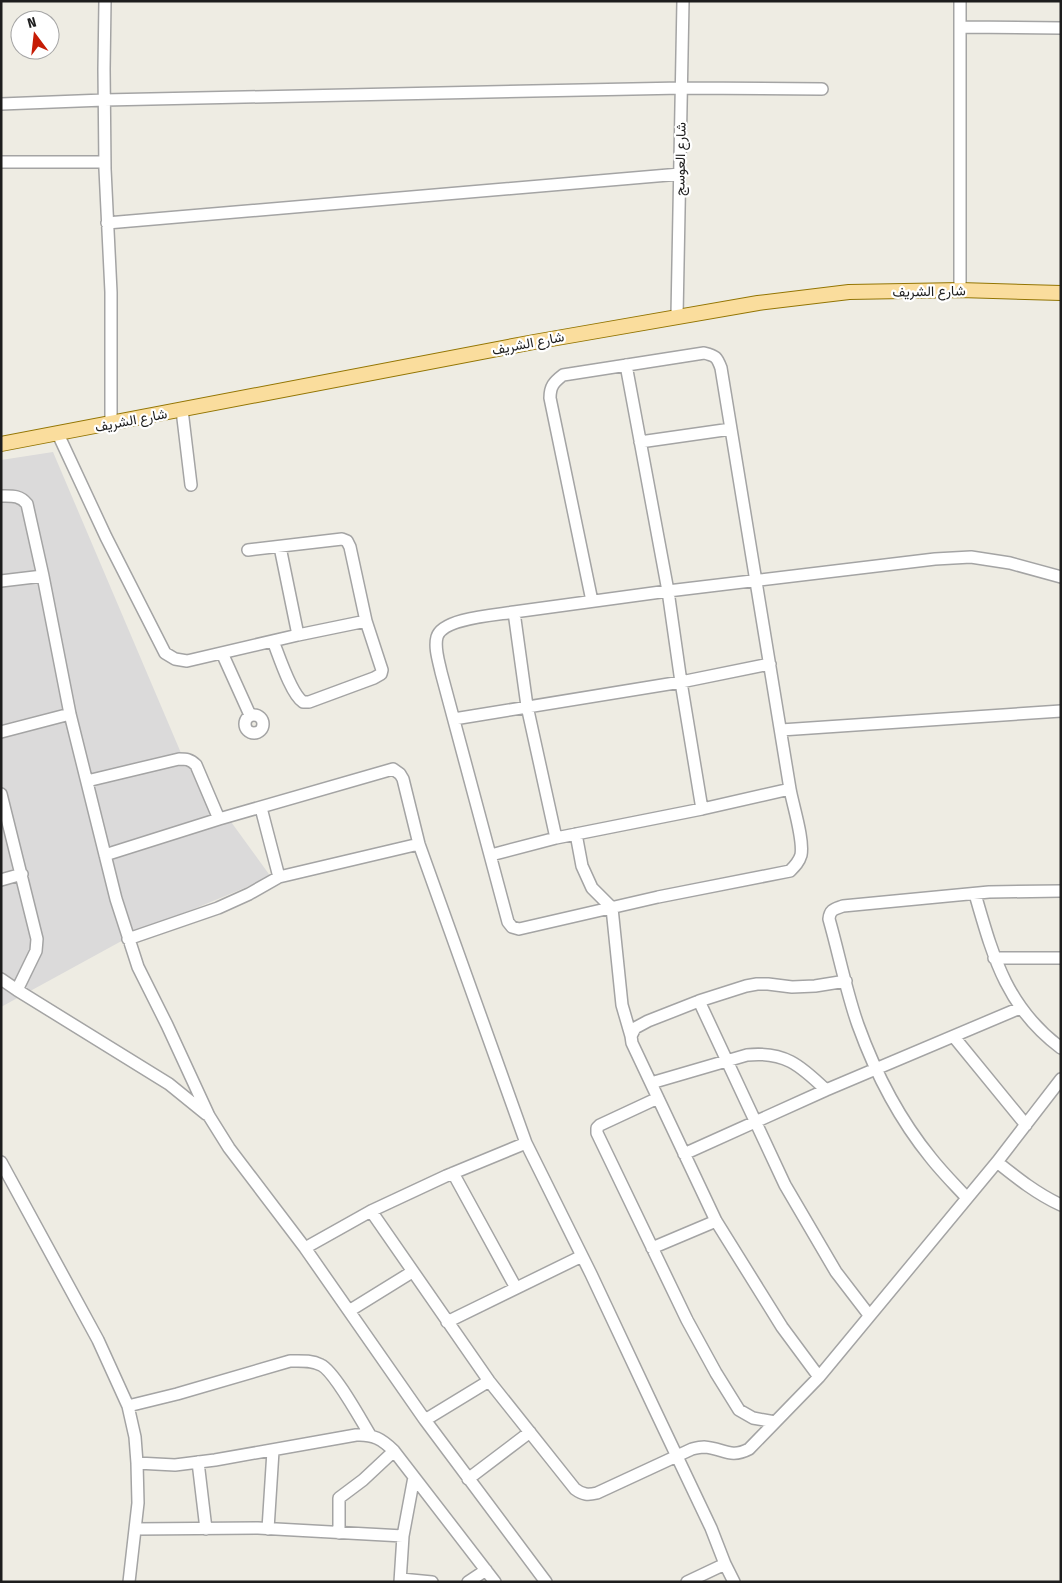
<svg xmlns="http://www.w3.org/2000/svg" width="1062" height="1583" viewBox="0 0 1062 1583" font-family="'Fira Sans Condensed',Vazirmatn,sans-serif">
<rect width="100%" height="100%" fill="#eeece3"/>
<!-- residential -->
<path fill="#dbdada" d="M 53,452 L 181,753 L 271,877 L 138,932 L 1,1007 L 1,460 Z"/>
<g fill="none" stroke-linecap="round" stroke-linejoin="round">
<defs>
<path id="minor" d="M 105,1 L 104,69 L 105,169 L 111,292 L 111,424
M 960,1 L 960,290
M 961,27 L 1061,28
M 1,104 L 104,100 L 682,88 L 822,89
M 1,162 L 105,162
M 107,223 L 680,174
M 677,316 L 683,1
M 626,365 L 668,591 L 681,682 L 702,809
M 182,410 L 191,485
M 58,434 L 106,537 L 165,653 L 175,659 L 187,661 L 298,635 L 366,621
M 640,442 L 731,429
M 1,496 C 12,496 20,495 27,504 L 43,576 L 70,714 L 116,899 L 138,967 L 167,1025 L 209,1116 L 229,1148 L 305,1248 L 425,1420 L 546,1582
M 280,547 L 298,635
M 248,550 L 342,539 L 347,541 L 350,547 L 366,621 L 382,670 L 381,674 L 374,678 L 309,702 L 303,702 C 291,694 279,656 273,641
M 1,581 L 43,576
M 514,612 C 496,615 442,618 437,637 C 434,648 439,662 441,672 L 508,922 L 512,927 L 519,929 L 658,897 L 790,871 C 795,866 799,862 801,855 C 804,839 793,806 790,789 L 721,368 C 717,357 716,356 704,353 L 563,375 C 554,382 550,386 550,398 L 592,601
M 222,653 L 250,715
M245 724a9 9 0 1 1 18 0a9 9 0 1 1-18 0Z
M 454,719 L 681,682 L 770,664
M 781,730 L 1061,711
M 1,732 L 70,714
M 87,781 L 179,759 C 186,759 190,759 196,765 L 219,819
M 1,794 L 37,939 L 36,951 L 17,990
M 261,808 L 279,877
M 576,834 L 582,866 L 592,888 L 612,908 L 622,1005 L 631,1036
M 556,838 L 527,706 L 514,612 L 668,591 L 935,559 L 971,557 L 1010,563 L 1061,577
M 105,855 L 219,819 L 393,769 L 400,774 L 403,779 L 419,844 L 526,1143
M 491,855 L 556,838 L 702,809 L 790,789
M 1,880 L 22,874
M 975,894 C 993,956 1006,1007 1061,1048
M 128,939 L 218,908 L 249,894 L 279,877 L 419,844
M 994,958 L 1061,958
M 1,979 L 17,990 L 169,1084 L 206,1114
M 699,1001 L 785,1185 L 836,1272 L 869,1315
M 954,1037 L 1026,1125
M 651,1083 L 747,1055 C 784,1051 800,1065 826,1090
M 658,1098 L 600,1125 L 597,1128 L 597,1133 L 687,1320 L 716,1373 L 739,1410 L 753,1418 L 775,1422
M 684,1154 L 826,1090 L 1020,1008
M 1,1162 L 98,1340 L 128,1406 L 135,1437 L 137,1463 L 138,1503 L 129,1582
M 997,1162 C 1017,1178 1037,1194 1061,1205
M 453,1173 L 516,1288
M 967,1198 C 955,1185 942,1172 931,1158 C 900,1120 875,1072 858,1025 C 846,991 839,954 829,919 C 830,909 835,909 843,906 L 989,892 L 1061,891
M 371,1211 L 489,1381 L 575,1489 C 583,1495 588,1495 597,1493 L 692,1449 C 696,1448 700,1447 704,1447 C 723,1448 730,1459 749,1449 L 819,1377 L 997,1162 L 1061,1079
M 305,1248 L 371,1211 L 446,1176 L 526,1143 L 591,1274 L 654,1408 L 711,1528 L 725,1564 L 734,1582
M 652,1248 L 716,1221
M 349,1311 L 412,1272
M 447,1322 L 582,1256
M 819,1377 L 782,1327 L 716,1221 L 632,1043 L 631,1036 L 635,1028 L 648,1021 L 699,1001 L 746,986 L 757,984 L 768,984 L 792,987 L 815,986 L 846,981
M 128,1406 L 177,1394 L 290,1361 C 301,1361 311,1360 321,1365 C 334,1371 361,1420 370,1435
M 425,1420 L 489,1381
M 198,1462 L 206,1529
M 137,1463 L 175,1465 L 215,1460 L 356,1435 C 373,1434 382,1439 394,1451 L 495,1582
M 468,1479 L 530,1432
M 136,1529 L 258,1528 L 403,1536
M 268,1529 L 273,1451
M 339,1533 L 339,1498 L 363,1480 L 394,1451
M 401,1579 L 432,1582
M 400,1582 L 403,1536 L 414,1477
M 468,1582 L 486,1570
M 687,1582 L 725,1564"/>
<path id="major" d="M 1,444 L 534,342 L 758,303 L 849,292 L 960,290 L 1061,293"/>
</defs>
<!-- minor casing -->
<use href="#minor" stroke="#a4a4a4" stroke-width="14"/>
<!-- major casing -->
<use href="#major" stroke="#937503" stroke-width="16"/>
<!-- minor -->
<use href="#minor" stroke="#fff" stroke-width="11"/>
<!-- major -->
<use href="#major" stroke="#fadd9d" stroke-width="14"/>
</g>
<g text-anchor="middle" stroke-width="4.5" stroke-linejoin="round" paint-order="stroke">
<!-- street labels -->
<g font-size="14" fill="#1d1d1d" stroke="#fff">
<text transform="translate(680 159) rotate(-89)" y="5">شارع العوسج</text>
<text transform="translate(929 291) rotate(-1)" y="5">شارع الشريف</text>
<text transform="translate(528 343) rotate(-11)" y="5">شارع الشريف</text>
<text transform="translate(131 420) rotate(-11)" y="5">شارع الشريف</text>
</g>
</g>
<!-- border -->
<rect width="1062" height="1583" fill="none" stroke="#1d1d1d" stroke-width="5"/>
<!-- north arrow -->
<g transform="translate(35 35) rotate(345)"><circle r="24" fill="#ffffff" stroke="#a5a5a5"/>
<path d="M0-4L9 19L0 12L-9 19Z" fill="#c61c05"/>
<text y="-8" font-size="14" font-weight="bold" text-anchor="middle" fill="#1d1d1d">N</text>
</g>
</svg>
